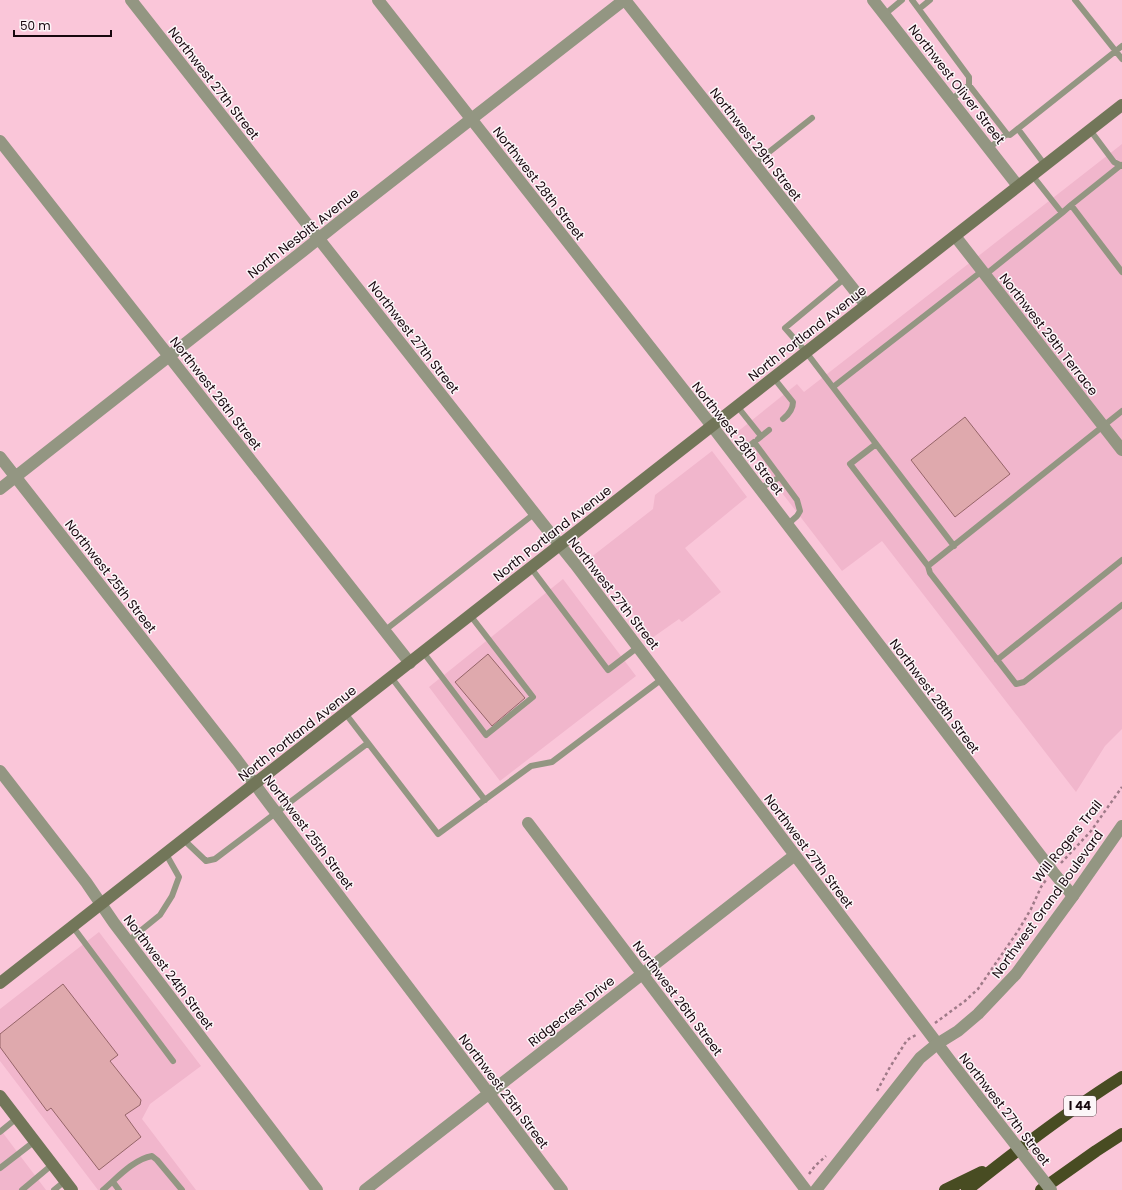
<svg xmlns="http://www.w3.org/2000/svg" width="1122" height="1190" viewBox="0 0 1122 1190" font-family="Poppins,sans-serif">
<rect width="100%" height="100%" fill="#fac6d9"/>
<!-- built -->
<path fill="#f1b6cc" d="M 1122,144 L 1122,729 L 1105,746 L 1076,792 L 882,541 L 842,571 L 736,433 L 797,384 L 804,392 Z
M 712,451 L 747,497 L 685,548 L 721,592 L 682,622 L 679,619 L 652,638 L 590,558 L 653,509 L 655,495 Z
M 563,579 L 636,676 L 500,781 L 429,687 L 500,630 Z
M 99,932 L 201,1066 L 150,1104 L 142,1119 L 196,1190 L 98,1190 L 0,1061 L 0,1009 Z
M 0,1129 L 15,1149 L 46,1190 L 0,1190 Z"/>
<!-- building -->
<path fill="#dfa9ad" stroke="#956468" d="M 965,417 L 1010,474 L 955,517 L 911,460 Z
M 488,654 L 525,698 L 492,726 L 455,682 Z
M 63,984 L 118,1055 L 110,1061 L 141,1100 L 140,1105 L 125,1115 L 141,1137 L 99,1170 L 51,1108 L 47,1111 L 0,1047 L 0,1034 Z"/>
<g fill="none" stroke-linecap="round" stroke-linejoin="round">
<!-- path -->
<path stroke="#9f7a88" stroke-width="2.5" stroke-dasharray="3 3" stroke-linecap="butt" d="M 1061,863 L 1091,831 L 1122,787
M 935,1023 L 965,1001 L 978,989 L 1018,931 L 1031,909 L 1041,887 L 1046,880
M 877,1091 L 890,1067 L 902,1048 L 907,1040 L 916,1035
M 809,1174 L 815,1166 L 826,1156"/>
<!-- service -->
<path stroke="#939682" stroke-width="6" d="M 912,0 L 969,77 L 969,85 L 1007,134 L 1010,135 L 1122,46
M 1075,0 L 1122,59
M 919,9 L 930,0
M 884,15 L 902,0
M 951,100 L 969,85
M 1018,129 L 1045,165
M 1090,130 L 1114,162 L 1122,166
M 989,148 L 1007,134
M 754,164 L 812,118
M 1071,205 L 1121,165
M 1062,213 L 1071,205 L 1122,272
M 985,275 L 1062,213 L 1032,175
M 844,279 L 785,328 L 806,352 L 954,546
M 773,377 L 793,402 C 793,409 788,415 783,419
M 833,387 L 982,271
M 737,406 L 761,436
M 1122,411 L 928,566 L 930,573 L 1016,684 L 1024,682 L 1122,605
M 758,439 L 769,430
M 876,444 L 850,464 L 928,566
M 735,457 L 754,442 L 797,500 L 800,511 L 797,516 L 787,525
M 759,489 L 780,477
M 531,568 L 608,670 L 638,647
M 384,631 L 534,514
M 423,652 L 486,735 L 533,697 L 470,615
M 997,660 L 1122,560
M 391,677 L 485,800
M 345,713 L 438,834 L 531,766 L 552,762 L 662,679
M 184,840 L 206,861 L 215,859 L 368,743
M 73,927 L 173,1061
M 128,941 L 160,915 L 172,896 L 179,877 L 166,854
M 0,1132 L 17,1118
M 0,1168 L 35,1141
M 113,1182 L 119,1190
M 22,1190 L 53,1164
M 54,1190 L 65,1181
M 103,1190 C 117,1178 134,1159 152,1156 L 157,1160 L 182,1190"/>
<!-- minor -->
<path stroke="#939682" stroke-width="12" d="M 131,0 L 543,524 L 575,564 L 952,1063 L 983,1103
M 378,0 L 712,426 L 1053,872 L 1073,896
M 625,0 L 866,305
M 873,0 L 1018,186
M 0,141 L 410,663
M 955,236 L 1122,450
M 0,457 L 237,760 L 268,802 L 562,1190
M 0,489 L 303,251 L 338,223 L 624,0
M 0,771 L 86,882 L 114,923 L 317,1190
M 528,823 L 806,1190
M 365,1190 L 795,855"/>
<!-- tertiary -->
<path stroke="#939682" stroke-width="12" d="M 816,1190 L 920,1058 L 937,1044 L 958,1031 L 978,1014 L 1016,974 L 1073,896 L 1122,826"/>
<!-- secondary -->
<path stroke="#727659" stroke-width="12" d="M 0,983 L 1122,105
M 0,1096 L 72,1190"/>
<!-- motorway -->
<path stroke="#484c22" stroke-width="12" d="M 945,1190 L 982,1172
M 967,1190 C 1017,1150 1068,1111 1122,1077
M 1041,1190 L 1096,1151 L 1122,1134"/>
<!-- minor-bridge -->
<path stroke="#939682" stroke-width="12" d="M 983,1103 L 1051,1190"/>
</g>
<g text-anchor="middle" stroke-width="3" stroke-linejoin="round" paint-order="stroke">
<!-- shield labels -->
<rect fill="#fcf6f8" stroke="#5c4f54" stroke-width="1" x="1064" y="1096" width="32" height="20" rx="3"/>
<g font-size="12" font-weight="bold" fill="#17070e">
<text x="1080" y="1110">I 44</text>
</g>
<!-- street labels -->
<g font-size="13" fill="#17070e" stroke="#fcf6f8">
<text transform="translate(214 83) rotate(52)" y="5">Northwest 27th Street</text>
<text transform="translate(957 84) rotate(52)" y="5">Northwest Oliver Street</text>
<text transform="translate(756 144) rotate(52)" y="5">Northwest 29th Street</text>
<text transform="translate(539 183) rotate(52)" y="5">Northwest 28th Street</text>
<text transform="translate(303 233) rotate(-38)" y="5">North Nesbitt Avenue</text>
<text transform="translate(807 333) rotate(-38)" y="5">North Portland Avenue</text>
<text transform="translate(1049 334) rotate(52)" y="5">Northwest 29th Terrace</text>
<text transform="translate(414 337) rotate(52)" y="5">Northwest 27th Street</text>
<text transform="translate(216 393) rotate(52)" y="5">Northwest 26th Street</text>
<text transform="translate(738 438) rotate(52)" y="5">Northwest 28th Street</text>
<text transform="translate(552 533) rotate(-38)" y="5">North Portland Avenue</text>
<text transform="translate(111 576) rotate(52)" y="5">Northwest 25th Street</text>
<text transform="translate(614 593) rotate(52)" y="5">Northwest 27th Street</text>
<text transform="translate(935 696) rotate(53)" y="5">Northwest 28th Street</text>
<text transform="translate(297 733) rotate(-38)" y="5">North Portland Avenue</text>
<text transform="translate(309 832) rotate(53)" y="5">Northwest 25th Street</text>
<text transform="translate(1067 841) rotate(-51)" y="5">Will Rogers Trail</text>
<text transform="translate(809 851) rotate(53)" y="5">Northwest 27th Street</text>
<text transform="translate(1047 904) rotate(-54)" y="5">Northwest Grand Boulevard</text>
<text transform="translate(169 972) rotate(53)" y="5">Northwest 24th Street</text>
<text transform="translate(678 998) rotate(53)" y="5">Northwest 26th Street</text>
<text transform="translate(571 1011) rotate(-38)" y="5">Ridgecrest Drive</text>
<text transform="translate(504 1091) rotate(53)" y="5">Northwest 25th Street</text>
<text transform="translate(1005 1109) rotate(52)" y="5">Northwest 27th Street</text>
</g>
</g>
<!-- scale -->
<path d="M14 30v6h97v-6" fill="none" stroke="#17070e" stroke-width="2"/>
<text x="20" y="30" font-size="12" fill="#17070e" stroke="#fcf6f8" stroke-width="3" paint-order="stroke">50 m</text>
</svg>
